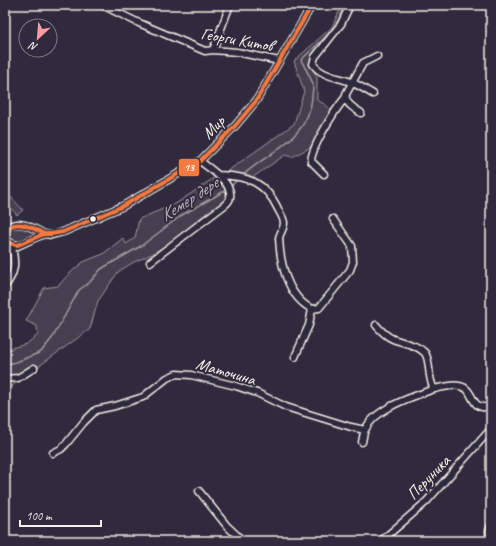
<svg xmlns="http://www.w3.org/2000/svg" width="496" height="546" viewBox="0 0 496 546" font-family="Caveat,sans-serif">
<rect width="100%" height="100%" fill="#2f2a3d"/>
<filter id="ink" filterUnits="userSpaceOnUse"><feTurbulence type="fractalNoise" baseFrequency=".025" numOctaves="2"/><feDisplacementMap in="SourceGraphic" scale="8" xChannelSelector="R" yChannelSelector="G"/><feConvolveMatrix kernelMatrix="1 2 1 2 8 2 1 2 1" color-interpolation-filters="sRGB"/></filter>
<g filter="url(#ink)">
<!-- green -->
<path fill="#454050" stroke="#9c989c" d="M 342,5 L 347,5 L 339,24 L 316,51 L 311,61 L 312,68 L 317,77 L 317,100 L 326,105 L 331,110 L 311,147 L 292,157 L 285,155 L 249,180 L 222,175 L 294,124 L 304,91 L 294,61 L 332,27 Z
M 218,175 L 231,196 L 200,218 L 175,239 L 152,254 L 132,263 L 118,272 L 98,301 L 90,329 L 13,385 L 5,405 L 5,350 L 26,344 L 38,335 L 37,326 L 26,321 L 44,288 L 58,286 L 68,275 L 83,262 L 103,254 L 123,238 L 126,244 L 135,238 L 139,219 L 177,203 Z
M 7,193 L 23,210 L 17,215 L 5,201 L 5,195 Z
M 16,224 L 44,234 L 20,245 L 5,236 L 5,230 Z"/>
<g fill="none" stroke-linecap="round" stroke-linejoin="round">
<!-- stream -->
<path stroke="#a19ea0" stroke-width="1.5" d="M 242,176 C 269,151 308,140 312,98 C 312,94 313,89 313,85 C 311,77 305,68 301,60 C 317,44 339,29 345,5
M 231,186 L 238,179
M 5,365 L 19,361 L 41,352 L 53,337 L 79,290 L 90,282 L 101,269 L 141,246 L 182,215 L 228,189"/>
<defs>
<path id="minor" d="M 102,5 L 139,23 L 205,51 L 213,50 L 237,52 L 279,61
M 350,5 L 341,24 L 315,57 L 313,64 C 322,77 340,77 353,83 C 360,86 366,90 373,94
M 213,50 L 230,5
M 361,113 C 354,108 344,103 346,94 L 363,63 L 377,56
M 324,174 L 311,161 C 312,146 335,110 345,98
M 218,175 C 247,176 265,181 278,209 C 280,213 284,219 284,223 C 284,228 280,233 279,238 C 280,262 287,297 312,309 L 319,308 L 350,270 L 353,262 L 352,246 L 333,219
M 5,230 C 15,217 34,228 44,234
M 5,236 C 8,242 12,245 18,245
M 5,252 L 37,237 L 44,234 L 52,235 L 63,232 L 123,206 L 200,161 L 235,126 L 256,101 L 312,5
M 150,262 L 222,207 C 226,204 230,201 230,197 C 233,183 209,168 200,161
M 5,286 C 15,274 16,263 12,248
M 376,325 C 381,331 386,336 393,339 C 403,343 417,344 425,353 C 431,361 427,377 434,389 C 444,387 456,383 465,388 C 475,394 470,410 491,407
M 295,357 L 309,325 L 312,309
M 5,379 L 18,378 L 34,368
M 362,442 C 363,438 363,434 365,430 C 375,408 412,397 434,389
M 53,453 L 61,449 L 66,444 L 83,423 L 96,410 L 115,406 L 143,397 L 167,378 L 176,374 L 191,375 L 236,386 L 257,393 L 286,407 L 351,427 L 365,430
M 199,491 L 227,526 L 243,541
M 381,541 L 426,502 L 491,429
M 490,541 L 489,531 L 491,526"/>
</defs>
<!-- minor casing -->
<use href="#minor" stroke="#f4f1e8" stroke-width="9"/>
<!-- minor -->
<use href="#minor" stroke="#2f2a3d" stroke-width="6"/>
<defs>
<path id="bus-1" d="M 5,230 C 17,219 32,227 44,234
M 5,236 C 9,242 11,245 18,245 L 44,234 L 51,234 L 63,232 L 123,206 L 200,161 L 235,126 L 256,101 L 312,5"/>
</defs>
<!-- bus-1 casing -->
<use href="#bus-1" stroke="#2f2a3d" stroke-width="7"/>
<!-- bus-1 -->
<use href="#bus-1" stroke="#f6793e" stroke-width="4"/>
</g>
</g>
<!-- markers -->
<circle fill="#f4f1e8" stroke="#2f2a3d" stroke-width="1.5" cx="93" cy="219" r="3.5"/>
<g text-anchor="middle" stroke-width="4" stroke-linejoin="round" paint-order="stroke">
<!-- street labels -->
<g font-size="17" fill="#f4f1e8" stroke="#2f2a3d">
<text transform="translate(237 39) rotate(10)" y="6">Георги Китов</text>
<text transform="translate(213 127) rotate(-46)" y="6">Мир</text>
<text transform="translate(226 371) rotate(16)" y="6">Маточина</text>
<text transform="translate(428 477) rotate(-46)" y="6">Перуника</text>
</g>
<!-- water labels -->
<g font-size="18" font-style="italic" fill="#b6b2b2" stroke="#2f2a3d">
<text transform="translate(189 199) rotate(-33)" y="6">Кемер дере</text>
</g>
</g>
<rect stroke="#2f2a3d" stroke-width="1.5" x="178" y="158" width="22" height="19" rx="4" fill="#f6793e"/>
<g font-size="11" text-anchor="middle" font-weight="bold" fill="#fff">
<text x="189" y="171">13</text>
</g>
<!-- margin -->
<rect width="496" height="546" fill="none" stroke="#2f2a3d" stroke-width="20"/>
<rect x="10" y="10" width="476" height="526" fill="none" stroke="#f4f1e8" stroke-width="1.5" filter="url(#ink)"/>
<!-- north arrow -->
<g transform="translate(38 38) rotate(206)"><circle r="19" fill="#2f2a3d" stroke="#7e7a81"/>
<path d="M0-3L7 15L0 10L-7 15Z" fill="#ff9aa2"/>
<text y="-6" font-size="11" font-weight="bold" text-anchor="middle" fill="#f4f1e8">N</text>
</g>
<!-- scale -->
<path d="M20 520v6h81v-6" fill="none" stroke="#f4f1e8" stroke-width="2"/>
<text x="26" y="520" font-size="12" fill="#f4f1e8" stroke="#2f2a3d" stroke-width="3" paint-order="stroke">100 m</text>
</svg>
